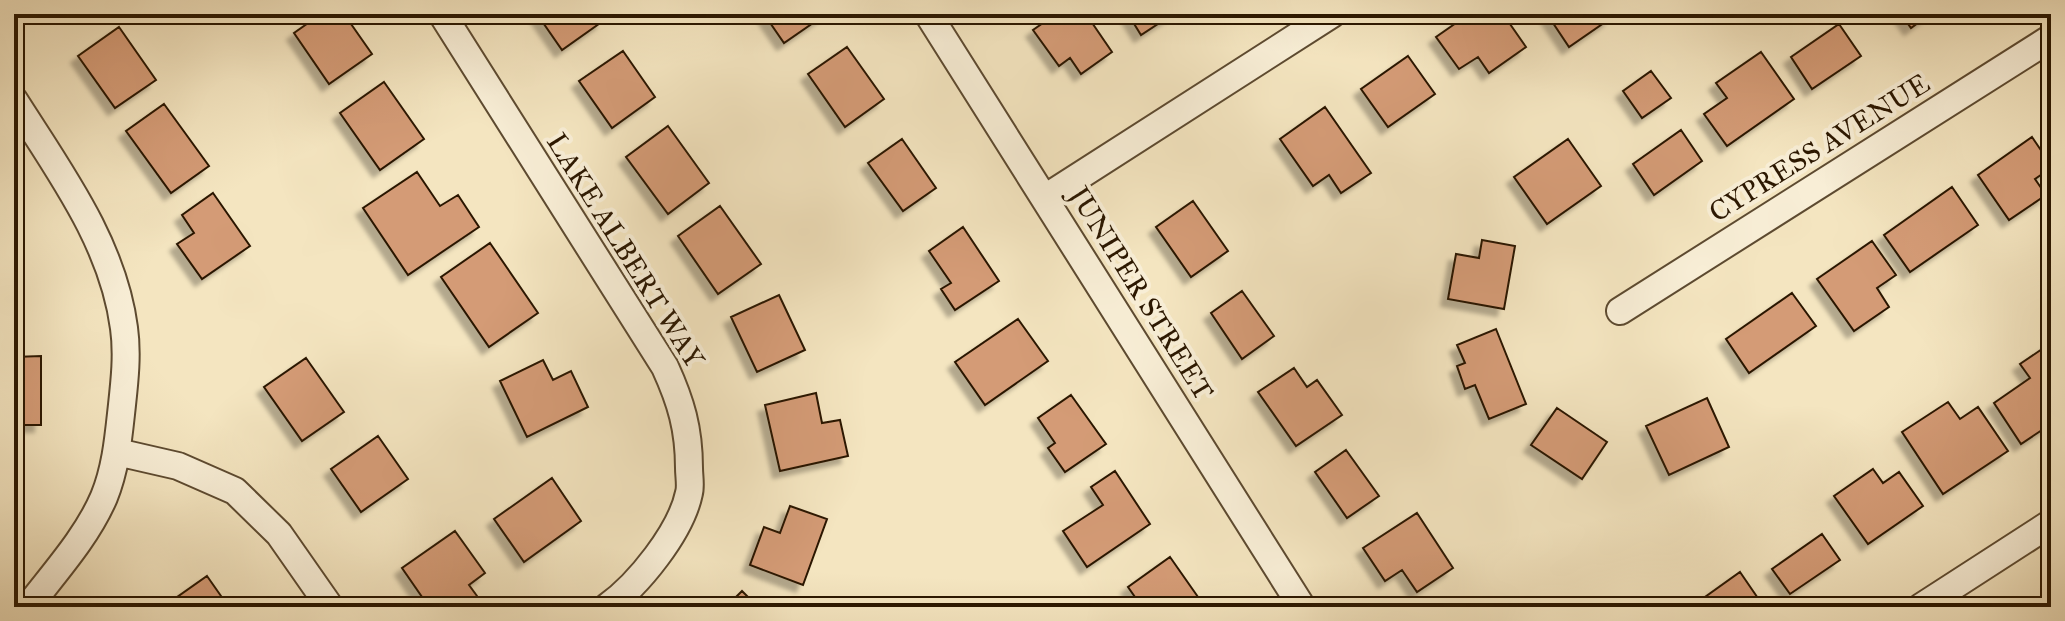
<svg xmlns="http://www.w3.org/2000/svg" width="2065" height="621" viewBox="0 0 2065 621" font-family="'IM FELL Great Primer',serif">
<defs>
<filter id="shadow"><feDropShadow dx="-7" dy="7" stdDeviation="2" flood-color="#0004"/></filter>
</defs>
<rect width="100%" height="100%" fill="#f4e5c0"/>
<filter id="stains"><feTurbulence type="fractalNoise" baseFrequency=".0025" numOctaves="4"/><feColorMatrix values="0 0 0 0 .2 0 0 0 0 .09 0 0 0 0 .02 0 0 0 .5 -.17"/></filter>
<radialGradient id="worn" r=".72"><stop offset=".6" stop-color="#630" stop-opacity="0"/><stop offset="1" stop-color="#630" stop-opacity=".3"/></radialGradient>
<!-- building -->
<path fill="#d49b76" stroke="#2b1700" stroke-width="2" filter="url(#shadow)" d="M 321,14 L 344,14 L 372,54 L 329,84 L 294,33 Z
M 537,14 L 598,14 L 603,21 L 562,50 Z
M 764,14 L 826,14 L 784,43 Z
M 1056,14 L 1086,14 L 1112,52 L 1081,74 L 1070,58 L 1059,66 L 1033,30 Z
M 1128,14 L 1173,14 L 1141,35 Z
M 1469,14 L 1503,14 L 1526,47 L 1489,73 L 1478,57 L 1459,69 L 1436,37 Z
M 1547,14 L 1608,14 L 1611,18 L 1569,47 Z
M 1901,14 L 1930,14 L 1911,28 Z
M 1839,24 L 1861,56 L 1812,89 L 1791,57 Z
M 119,27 L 156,80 L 115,108 L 78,56 Z
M 847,47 L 884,99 L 845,127 L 808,74 Z
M 623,51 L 655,97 L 612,128 L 579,81 Z
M 1761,52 L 1794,99 L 1727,146 L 1704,114 L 1727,98 L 1716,83 Z
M 1408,56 L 1435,94 L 1388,127 L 1361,89 Z
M 1651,71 L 1671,98 L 1642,118 L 1623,91 Z
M 384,82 L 424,139 L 380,170 L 340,113 Z
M 164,104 L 209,166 L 171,193 L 126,131 Z
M 1325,107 L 1371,173 L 1341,193 L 1329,175 L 1313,186 L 1280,139 Z
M 668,126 L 709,183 L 668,214 L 626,157 Z
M 1681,130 L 1702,161 L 1654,195 L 1633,164 Z
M 2032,137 L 2051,165 L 2051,168 L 2035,179 L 2046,195 L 2009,220 L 1978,175 Z
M 902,139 L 936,188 L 903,211 L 868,163 Z
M 1568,139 L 1601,186 L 1547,224 L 1514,177 Z
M 417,172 L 440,206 L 458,195 L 479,227 L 408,275 L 363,208 Z
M 1952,187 L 1978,225 L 1910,272 L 1884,235 Z
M 213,193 L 250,246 L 202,279 L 177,244 L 194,233 L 182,215 Z
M 1193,201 L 1228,251 L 1191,277 L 1156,227 Z
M 720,206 L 761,264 L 718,294 L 678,236 Z
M 963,227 L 999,281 L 955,310 L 941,289 L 951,283 L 929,251 Z
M 1482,240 L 1515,246 L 1504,309 L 1448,299 L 1456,254 L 1479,258 Z
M 1872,241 L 1896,275 L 1877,288 L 1889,307 L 1854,331 L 1817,279 Z
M 490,243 L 538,313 L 489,347 L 441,277 Z
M 1242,291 L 1274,336 L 1242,359 L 1211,313 Z
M 1792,293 L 1816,326 L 1749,373 L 1726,339 Z
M 779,295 L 805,350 L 757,372 L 731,317 Z
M 1018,319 L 1048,361 L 985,405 L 955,362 Z
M 1496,329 L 1526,404 L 1489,419 L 1475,385 L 1465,389 L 1457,366 L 1465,363 L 1457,345 Z
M 2051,343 L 2051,424 L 2021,444 L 1994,403 L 2030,378 L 2020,364 Z
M 41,356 L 41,425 L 14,425 L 14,357 Z
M 306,358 L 344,412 L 302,441 L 264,387 Z
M 543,360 L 553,380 L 571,371 L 588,407 L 527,437 L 500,381 Z
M 1294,368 L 1307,387 L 1317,380 L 1342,415 L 1296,446 L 1258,392 Z
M 816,393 L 822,423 L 840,420 L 848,456 L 780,471 L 765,405 Z
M 1071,395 L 1106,444 L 1065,472 L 1048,448 L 1055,443 L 1038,418 Z
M 1707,398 L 1729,447 L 1669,475 L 1646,426 Z
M 1948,402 L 1960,419 L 1978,407 L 2008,451 L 1943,494 L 1902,432 Z
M 1557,408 L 1607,442 L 1582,479 L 1531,445 Z
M 378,436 L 408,479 L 361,512 L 331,469 Z
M 1346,450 L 1379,496 L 1347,518 L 1315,472 Z
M 1873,469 L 1883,483 L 1899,472 L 1923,506 L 1868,544 L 1834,496 Z
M 1115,471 L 1150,524 L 1087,567 L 1063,531 L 1103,505 L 1091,487 Z
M 552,478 L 581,521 L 524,562 L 494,519 Z
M 790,506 L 827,519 L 803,585 L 750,565 L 764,527 L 780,533 Z
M 1417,513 L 1453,568 L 1417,592 L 1402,570 L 1385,581 L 1363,548 Z
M 455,531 L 485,573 L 469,585 L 477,596 L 462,607 L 429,607 L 402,568 Z
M 1822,534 L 1840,560 L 1790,594 L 1772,569 Z
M 1170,557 L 1205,607 L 1142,607 L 1128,587 Z
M 1740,572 L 1764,607 L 1691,607 Z
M 207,576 L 228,606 L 163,607 Z
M 742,591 L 758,607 L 726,607 Z"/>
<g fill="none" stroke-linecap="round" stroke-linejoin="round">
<defs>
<path id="minor" d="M 442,14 L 665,367 C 681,402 689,429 689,468 C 689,476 691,486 689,493 C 681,532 638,585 607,607
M 928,14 L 1302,607
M 14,100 C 59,171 113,243 124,328 C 128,356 124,386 121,414 C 118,442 115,470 104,497 C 87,537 54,573 28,607
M 1045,198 L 1332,14
M 1620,311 L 2051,38
M 117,452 L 178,466 L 235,491 L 279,534 L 330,607
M 1921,607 L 2051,523"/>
</defs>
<!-- minor casing -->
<use href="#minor" stroke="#5d4a30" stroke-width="30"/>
<!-- minor -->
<use href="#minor" stroke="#f8eed6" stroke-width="26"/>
</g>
<g text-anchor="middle" stroke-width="8" stroke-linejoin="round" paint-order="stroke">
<!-- street labels -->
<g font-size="28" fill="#2b1700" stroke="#f8eed6">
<text transform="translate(1819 147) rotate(-32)" y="10">CYPRESS AVENUE</text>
<text transform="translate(626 250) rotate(58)" y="10">LAKE ALBERT WAY</text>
<text transform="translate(1142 293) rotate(58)" y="10">JUNIPER STREET</text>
</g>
</g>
<!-- margin -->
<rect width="2065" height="621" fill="none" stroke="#f4e5c0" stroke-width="48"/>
<rect x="16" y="16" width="2033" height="589" fill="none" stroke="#2b1700" stroke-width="4"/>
<rect x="24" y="24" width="2017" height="573" fill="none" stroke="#2b1700" stroke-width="2"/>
<rect width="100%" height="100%" filter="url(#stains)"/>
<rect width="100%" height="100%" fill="url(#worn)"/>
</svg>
